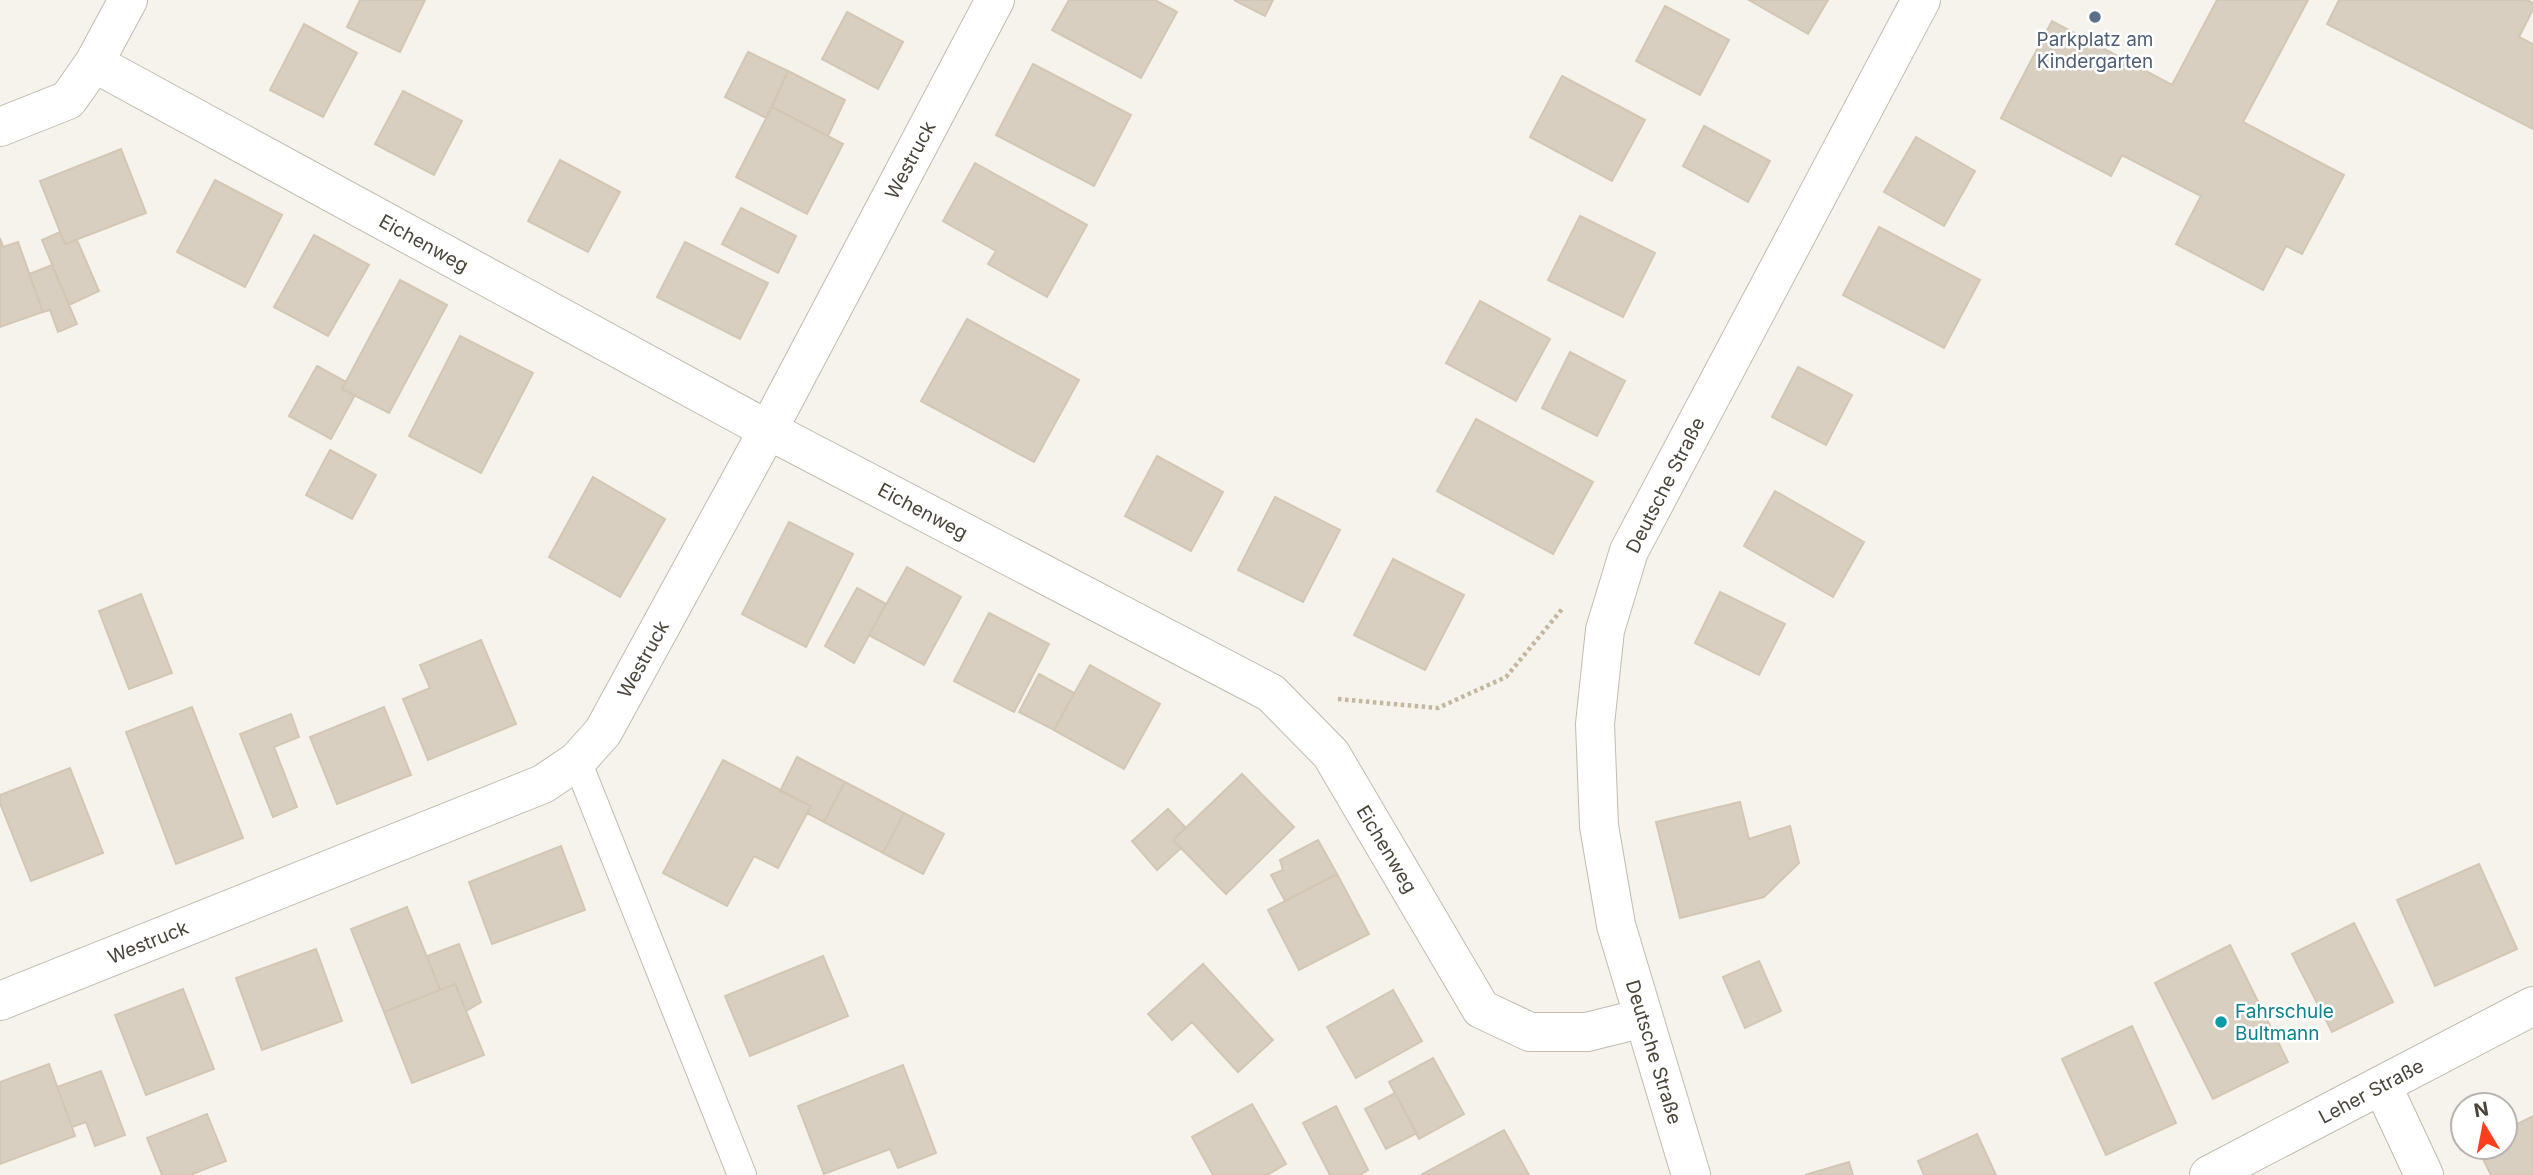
<svg xmlns="http://www.w3.org/2000/svg" width="2533" height="1175" viewBox="0 0 2533 1175" font-family="Inter,sans-serif">
<rect width="100%" height="100%" fill="#f6f3ec"/>
<!-- building -->
<path fill="#d8cfc1" stroke="#d3c7b4" stroke-width="2" d="M 360,0 L 425,0 L 400,52 L 347,27 Z
M 1069,0 L 1155,0 L 1177,12 L 1141,78 L 1052,30 Z
M 1234,0 L 1273,0 L 1265,16 Z
M 1749,0 L 1828,0 L 1808,34 Z
M 2217,0 L 2308,0 L 2243,122 L 2344,175 L 2302,254 L 2286,246 L 2263,290 L 2176,244 L 2201,196 L 2122,155 L 2111,176 L 2001,118 L 2052,21 L 2172,85 Z
M 2339,0 L 2527,0 L 2533,3 L 2533,9 L 2519,37 L 2533,44 L 2533,129 L 2327,24 Z
M 1665,6 L 1729,40 L 1700,95 L 1636,61 Z
M 847,12 L 903,42 L 878,89 L 822,59 Z
M 304,24 L 357,53 L 323,117 L 270,90 Z
M 748,52 L 788,71 L 766,118 L 725,97 Z
M 1033,64 L 1131,115 L 1094,186 L 996,135 Z
M 788,71 L 845,100 L 828,136 L 772,107 Z
M 1562,76 L 1645,120 L 1612,181 L 1530,137 Z
M 403,91 L 462,121 L 434,175 L 375,144 Z
M 772,107 L 843,144 L 807,214 L 736,177 Z
M 1704,126 L 1770,161 L 1748,202 L 1683,166 Z
M 1916,137 L 1975,171 L 1944,226 L 1884,192 Z
M 121,149 L 146,213 L 65,244 L 40,181 Z
M 560,160 L 620,192 L 588,252 L 528,221 Z
M 975,163 L 1087,225 L 1047,297 L 988,264 L 996,251 L 943,221 Z
M 215,180 L 282,215 L 245,287 L 177,252 Z
M 741,208 L 796,236 L 778,273 L 722,244 Z
M 1580,216 L 1655,253 L 1623,317 L 1548,280 Z
M 1879,227 L 1980,280 L 1944,348 L 1843,295 Z
M 60,232 L 65,244 L 77,240 L 99,291 L 69,305 L 42,240 Z
M 314,235 L 369,265 L 328,336 L 274,307 Z
M 0,238 L 3,247 L 18,242 L 43,312 L 0,327 Z
M 685,242 L 768,283 L 740,339 L 657,297 Z
M 52,265 L 77,324 L 58,332 L 50,310 L 43,312 L 29,274 Z
M 400,280 L 447,305 L 389,413 L 342,389 Z
M 1480,301 L 1550,339 L 1516,401 L 1446,363 Z
M 967,319 L 1079,380 L 1034,462 L 921,401 Z
M 460,336 L 533,373 L 481,473 L 409,436 Z
M 1570,352 L 1625,381 L 1597,436 L 1542,408 Z
M 317,366 L 346,382 L 342,389 L 355,395 L 331,439 L 289,416 Z
M 1798,367 L 1852,395 L 1826,445 L 1772,417 Z
M 1476,419 L 1593,482 L 1553,554 L 1437,491 Z
M 330,450 L 376,475 L 352,519 L 306,495 Z
M 1157,456 L 1223,492 L 1191,551 L 1125,516 Z
M 593,477 L 665,519 L 620,597 L 549,557 Z
M 1775,491 L 1864,542 L 1833,597 L 1744,546 Z
M 1275,497 L 1340,530 L 1303,602 L 1238,570 Z
M 789,522 L 853,554 L 806,647 L 742,614 Z
M 1393,559 L 1464,595 L 1425,670 L 1354,635 Z
M 907,567 L 961,597 L 924,665 L 869,635 Z
M 857,588 L 886,604 L 854,663 L 825,646 Z
M 1720,592 L 1785,624 L 1759,675 L 1695,643 Z
M 141,594 L 172,673 L 129,689 L 99,611 Z
M 989,613 L 1049,644 L 1014,712 L 954,681 Z
M 481,640 L 516,724 L 428,760 L 403,699 L 430,688 L 420,665 Z
M 1090,665 L 1160,704 L 1124,769 L 1054,730 Z
M 1039,674 L 1074,693 L 1054,730 L 1019,712 Z
M 192,707 L 243,838 L 176,864 L 126,732 Z
M 384,707 L 411,775 L 337,804 L 310,737 Z
M 291,714 L 299,737 L 274,747 L 297,807 L 273,817 L 240,734 Z
M 797,757 L 845,782 L 824,822 L 807,813 L 811,806 L 780,791 Z
M 723,760 L 811,806 L 778,868 L 754,856 L 727,906 L 663,873 Z
M 70,768 L 103,853 L 31,881 L 0,803 L 0,795 Z
M 1242,774 L 1294,827 L 1226,894 L 1173,840 Z
M 845,782 L 904,813 L 883,853 L 824,822 Z
M 1740,802 L 1749,839 L 1790,826 L 1799,863 L 1764,897 L 1680,918 L 1656,822 Z
M 1168,809 L 1186,828 L 1173,840 L 1181,848 L 1157,870 L 1132,841 Z
M 904,813 L 944,834 L 923,874 L 883,853 Z
M 1318,840 L 1337,874 L 1285,901 L 1271,875 L 1283,870 L 1280,860 Z
M 561,846 L 585,910 L 492,944 L 469,882 Z
M 2479,864 L 2517,949 L 2435,986 L 2397,900 Z
M 1337,874 L 1369,934 L 1299,970 L 1268,910 Z
M 407,907 L 440,990 L 384,1012 L 351,929 Z
M 2354,923 L 2393,1002 L 2332,1032 L 2292,954 Z
M 459,944 L 481,1002 L 466,1011 L 455,984 L 440,990 L 427,956 Z
M 2230,945 L 2288,1062 L 2213,1099 L 2155,983 Z
M 316,949 L 342,1021 L 262,1050 L 236,978 Z
M 823,956 L 848,1016 L 750,1056 L 725,996 Z
M 1759,961 L 1781,1011 L 1745,1028 L 1723,977 Z
M 1203,964 L 1273,1040 L 1238,1072 L 1192,1022 L 1172,1040 L 1148,1014 Z
M 455,984 L 484,1055 L 412,1083 L 384,1012 Z
M 183,989 L 214,1069 L 146,1095 L 115,1015 Z
M 1393,990 L 1422,1041 L 1356,1078 L 1327,1027 Z
M 2132,1026 L 2176,1123 L 2106,1155 L 2062,1059 Z
M 1433,1058 L 1464,1114 L 1419,1139 L 1389,1082 Z
M 49,1064 L 75,1136 L 0,1164 L 0,1082 Z
M 903,1065 L 936,1153 L 898,1168 L 890,1149 L 824,1174 L 798,1106 Z
M 101,1071 L 125,1135 L 95,1146 L 86,1122 L 72,1127 L 57,1087 Z
M 1395,1093 L 1417,1133 L 1386,1149 L 1365,1109 Z
M 1252,1104 L 1286,1164 L 1267,1175 L 1213,1175 L 1192,1137 Z
M 1336,1106 L 1368,1170 L 1360,1175 L 1330,1175 L 1303,1123 Z
M 207,1114 L 226,1161 L 190,1175 L 162,1175 L 147,1138 Z
M 2533,1116 L 2533,1175 L 2491,1175 L 2477,1147 L 2505,1147 L 2505,1130 Z
M 1504,1130 L 1529,1175 L 1421,1175 Z
M 1977,1134 L 1996,1175 L 1924,1175 L 1918,1161 Z
M 1849,1162 L 1853,1175 L 1805,1175 Z"/>
<g fill="none" stroke-linecap="round" stroke-linejoin="round">
<defs>
<path id="service" d="M 577,761 L 742,1175"/>
<path id="minor" d="M 94,63 L 768,430 L 1271,693 L 1331,754 L 1481,1009 L 1530,1032 L 1587,1032 L 1643,1018
M 0,127 L 68,100 L 94,63 L 128,0
M 0,1001 L 543,784 L 577,761 L 603,732 L 768,430 L 995,0
M 2382,1085 L 2424,1175
M 2209,1175 L 2533,1006"/>
<path id="tertiary" d="M 1691,1175 L 1616,925 L 1599,826 L 1595,724 L 1605,630 L 1629,551 L 1921,0"/>
</defs>
<!-- service casing -->
<use href="#service" stroke="#c2bbae" stroke-width="30"/>
<!-- minor casing -->
<use href="#minor" stroke="#c2bbae" stroke-width="40"/>
<!-- tertiary casing -->
<use href="#tertiary" stroke="#c2bbae" stroke-width="40"/>
<!-- path -->
<path stroke="#c4b79f" stroke-width="4.5" stroke-dasharray="3.5 3.5" stroke-linecap="butt" d="M 1338,699 L 1438,708 L 1506,677 L 1563,608"/>
<!-- service -->
<use href="#service" stroke="#fff" stroke-width="28"/>
<!-- minor -->
<use href="#minor" stroke="#fff" stroke-width="38"/>
<!-- tertiary -->
<use href="#tertiary" stroke="#fff" stroke-width="38"/>
</g>
<!-- markers -->
<circle fill="#5c6f8a" stroke="#fff" stroke-width="2.5" cx="2095" cy="17" r="7"/>
<circle fill="#0f9aa8" stroke="#fff" stroke-width="2.5" cx="2221" cy="1022" r="7"/>
<g text-anchor="middle" stroke-width="5" stroke-linejoin="round" paint-order="stroke">
<!-- service labels -->
<g font-size="19" fill="#4e5e75" stroke="#fff">
<text x="2095" y="46">Parkplatz am<tspan x="2095" dy="22">Kindergarten</tspan></text>
</g>
<!-- street labels -->
<g font-size="19" fill="#4b4439" stroke="#fff">
<text transform="translate(910 160) rotate(-62)" y="7">Westruck</text>
<text transform="translate(424 243) rotate(29)" y="7">Eichenweg</text>
<text transform="translate(1665 485) rotate(-63)" y="7">Deutsche Straße</text>
<text transform="translate(923 511) rotate(28)" y="7">Eichenweg</text>
<text transform="translate(643 659) rotate(-61)" y="7">Westruck</text>
<text transform="translate(1387 849) rotate(59)" y="7">Eichenweg</text>
<text transform="translate(148 942) rotate(-22)" y="7">Westruck</text>
<text transform="translate(1654 1052) rotate(73)" y="7">Deutsche Straße</text>
<text transform="translate(2371 1091) rotate(-28)" y="7">Leher Straße</text>
</g>
<!-- culture labels -->
<g font-size="19" fill="#0d838f" stroke="#fff" text-anchor="start">
<text x="2235" y="1018">Fahrschule<tspan x="2235" dy="22">Bultmann</tspan></text>
</g>
</g>
<!-- north arrow -->
<g transform="translate(2484 1126) rotate(350)"><circle r="33" fill="#ffffff" stroke="#b7b4b0" stroke-width="2"/>
<path d="M0-5L12 26L0 18L-12 26Z" fill="#fc3f1d"/>
<text y="-10" font-size="19" font-weight="bold" text-anchor="middle" fill="#4b4439">N</text>
</g>
</svg>
